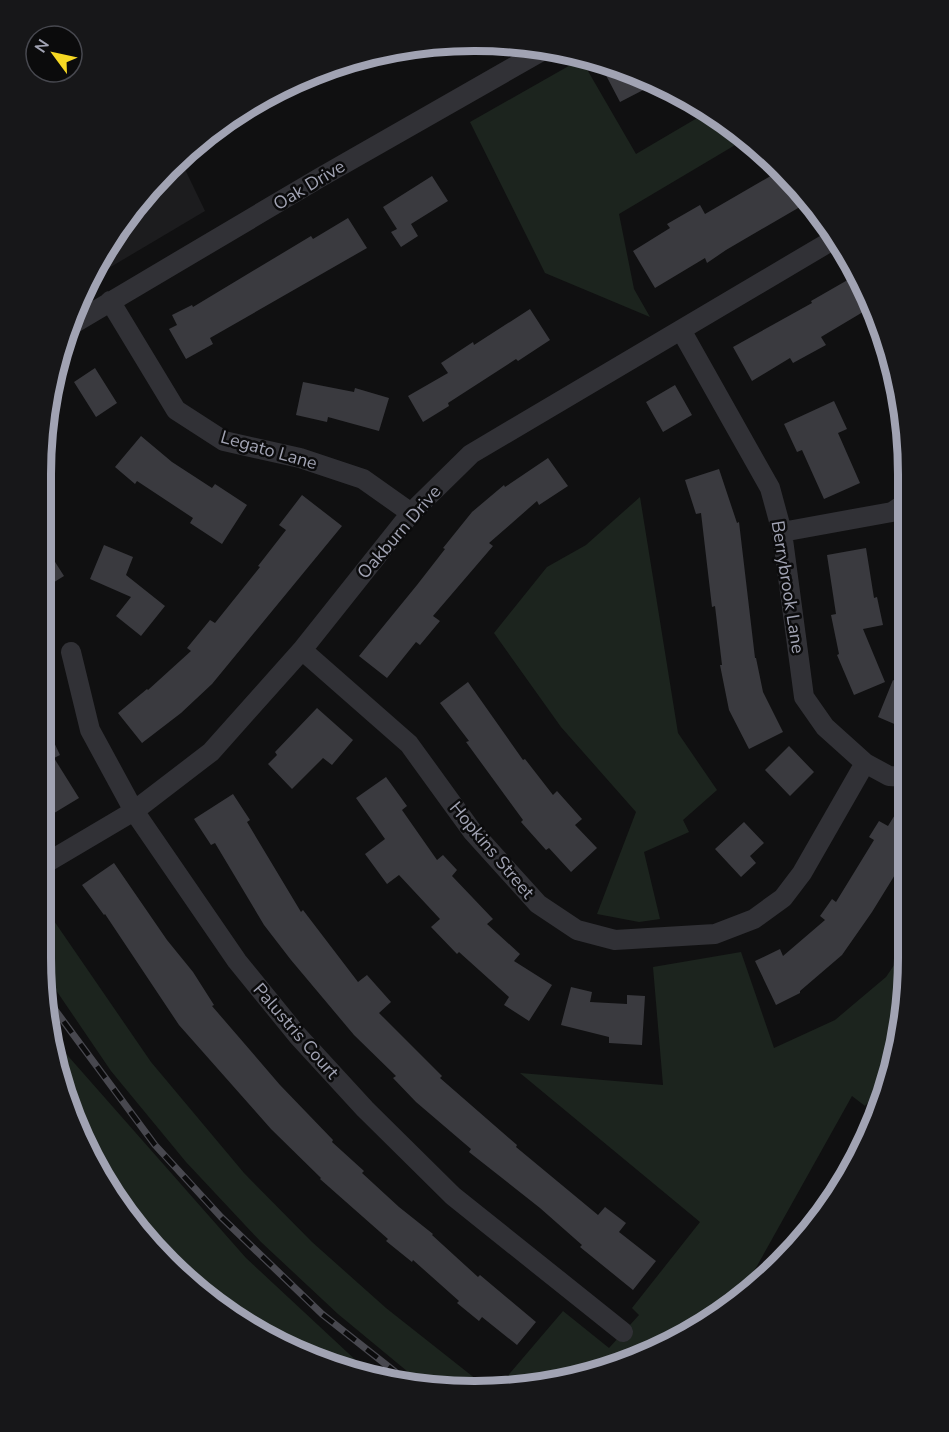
<svg xmlns="http://www.w3.org/2000/svg" width="949" height="1432" viewBox="0 0 949 1432" font-family="'Nunito Sans',sans-serif">
<rect width="100%" height="100%" fill="#101011"/>
<!-- built -->
<path fill="#1c1c1e" d="M 180,159 L 205,211 L 87,281 L 148,188 Z"/>
<!-- green -->
<path fill="#1c241e" d="M 581,59 L 636,154 L 709,111 L 747,138 L 619,214 L 634,289 L 650,317 L 545,273 L 470,122 Z
M 640,497 L 678,733 L 717,790 L 683,820 L 689,832 L 644,852 L 660,919 L 639,922 L 597,914 L 636,812 L 561,727 L 494,633 L 547,567 L 586,545 Z
M 41,902 L 151,1062 L 244,1173 L 312,1242 L 386,1308 L 486,1387 L 446,1391 L 425,1386 L 338,1314 L 261,1242 L 186,1162 L 111,1071 L 43,971 L 41,957 Z
M 905,949 L 905,1014 L 883,1085 L 865,1106 L 852,1096 L 743,1291 L 692,1333 L 587,1377 L 500,1385 L 563,1311 L 609,1348 L 639,1315 L 632,1308 L 700,1222 L 520,1073 L 663,1085 L 653,967 L 741,952 L 774,1048 L 835,1020 L 886,977 Z
M 54,1038 L 61,1048 L 246,1258 L 362,1366 L 352,1369 L 309,1359 L 210,1302 L 114,1199 L 63,1097 Z"/>
<!-- building -->
<path fill="#3a3a3f" d="M 598,60 L 614,64 L 644,77 L 649,87 L 620,102 Z
M 781,170 L 793,183 L 805,204 L 726,250 L 707,263 L 705,258 L 655,288 L 633,251 L 670,228 L 667,224 L 700,205 L 705,214 Z
M 432,176 L 448,201 L 411,224 L 418,236 L 401,247 L 391,232 L 397,229 L 383,207 Z
M 348,218 L 367,248 L 210,338 L 213,344 L 186,359 L 169,329 L 177,325 L 172,315 L 192,305 L 193,307 L 311,236 L 313,239 Z
M 858,274 L 873,306 L 821,337 L 826,345 L 793,363 L 790,358 L 752,381 L 733,347 L 812,303 L 811,301 Z
M 530,309 L 550,340 L 518,361 L 516,359 L 448,403 L 449,406 L 423,422 L 408,396 L 448,373 L 441,363 L 473,342 L 474,345 Z
M 95,368 L 117,403 L 96,417 L 74,382 Z
M 303,382 L 354,392 L 355,388 L 389,398 L 379,431 L 328,417 L 327,422 L 296,415 Z
M 675,385 L 692,415 L 663,432 L 646,402 Z
M 834,401 L 847,429 L 838,433 L 860,483 L 824,499 L 802,450 L 797,452 L 784,424 Z
M 141,436 L 172,462 L 212,488 L 215,484 L 247,505 L 222,544 L 190,523 L 193,518 L 137,481 L 135,484 L 115,467 Z
M 548,458 L 568,486 L 539,505 L 537,501 L 489,543 L 493,546 L 433,616 L 440,621 L 420,645 L 416,642 L 387,678 L 359,656 L 417,585 L 445,549 L 443,548 L 472,512 L 504,485 L 505,487 Z
M 719,469 L 737,523 L 739,522 L 755,658 L 756,658 L 763,692 L 783,732 L 749,749 L 729,710 L 720,665 L 722,665 L 715,606 L 712,607 L 701,513 L 696,514 L 685,480 Z
M 302,495 L 342,526 L 212,684 L 181,713 L 142,743 L 118,713 L 147,689 L 148,690 L 191,651 L 187,648 L 210,620 L 215,623 L 260,567 L 258,566 L 286,530 L 279,525 Z
M 43,543 L 64,576 L 43,589 Z
M 104,545 L 133,557 L 126,575 L 165,606 L 141,636 L 116,616 L 131,597 L 90,579 Z
M 866,548 L 874,598 L 877,597 L 883,625 L 863,629 L 885,682 L 854,695 L 837,655 L 839,654 L 831,615 L 836,614 L 827,555 Z
M 893,680 L 906,686 L 906,729 L 878,717 Z
M 468,682 L 523,760 L 525,759 L 553,795 L 557,791 L 582,819 L 575,825 L 597,848 L 571,872 L 549,848 L 546,850 L 521,822 L 523,820 L 466,742 L 469,741 L 440,703 Z
M 317,708 L 353,740 L 332,765 L 323,758 L 292,789 L 268,764 L 277,755 L 275,752 Z
M 42,717 L 60,755 L 54,758 L 79,798 L 41,821 Z
M 789,746 L 814,772 L 790,796 L 765,770 Z
M 386,777 L 407,806 L 402,810 L 437,860 L 443,855 L 457,870 L 452,876 L 493,919 L 487,924 L 520,954 L 514,961 L 552,985 L 529,1021 L 504,1005 L 509,997 L 459,952 L 457,954 L 431,927 L 440,919 L 399,875 L 387,884 L 365,854 L 385,839 L 356,798 Z
M 233,794 L 250,820 L 247,822 L 301,912 L 303,910 L 358,982 L 367,975 L 391,1002 L 379,1013 L 442,1076 L 440,1078 L 517,1145 L 516,1147 L 598,1215 L 605,1207 L 626,1223 L 619,1232 L 656,1261 L 633,1290 L 580,1247 L 582,1245 L 540,1208 L 469,1152 L 471,1149 L 416,1102 L 393,1078 L 396,1076 L 354,1035 L 291,960 L 264,925 L 215,843 L 211,845 L 194,819 Z
M 906,797 L 906,851 L 898,864 L 901,865 L 872,912 L 842,955 L 800,991 L 800,993 L 776,1005 L 755,961 L 780,949 L 783,956 L 825,920 L 820,916 L 832,899 L 836,902 L 874,840 L 869,837 L 879,821 L 888,826 Z
M 744,822 L 764,843 L 750,856 L 756,863 L 741,877 L 715,849 Z
M 114,863 L 167,940 L 193,972 L 214,1005 L 212,1006 L 280,1085 L 333,1140 L 332,1142 L 364,1171 L 362,1173 L 399,1207 L 433,1234 L 432,1235 L 478,1277 L 480,1275 L 536,1322 L 517,1345 L 482,1317 L 479,1321 L 457,1303 L 459,1301 L 413,1260 L 412,1262 L 386,1241 L 388,1239 L 320,1179 L 321,1178 L 271,1129 L 179,1025 L 105,914 L 104,915 L 82,885 Z
M 571,987 L 592,992 L 590,1002 L 627,1004 L 627,995 L 645,996 L 642,1045 L 609,1043 L 609,1037 L 561,1025 Z"/>
<g fill="none" stroke-linecap="round" stroke-linejoin="round">
<!-- minor -->
<path stroke="#313136" stroke-width="20" d="M 110,301 L 176,410 L 224,441 L 300,458 L 363,479 L 411,513
M 73,324 L 321,177 L 547,48
M 681,330 L 770,488 L 782,532 L 804,697 L 825,727 L 865,763 L 889,776 L 906,777
M 782,532 L 892,512 L 907,502
M 302,650 L 409,744 L 472,831 L 538,904 L 577,930 L 615,940 L 715,934 L 754,919 L 783,898 L 802,873 L 865,763
M 71,652 L 90,730 L 134,811 L 237,961 L 298,1036 L 365,1109 L 453,1196 L 623,1332
M 41,866 L 134,811 L 211,752 L 302,650 L 411,513 L 471,454 L 836,238"/>
<defs>
<path id="rail" d="M 47,999 L 155,1145 L 221,1217 L 322,1314 L 408,1382"/>
</defs>
<!-- rail casing -->
<use href="#rail" stroke="#48484f" stroke-width="7"/>
<!-- rail -->
<use href="#rail" stroke="#0b0b0c" stroke-width="4.5" stroke-dasharray="14" stroke-linecap="butt"/>
</g>
<g text-anchor="middle" stroke-width="5" stroke-linejoin="round" paint-order="stroke">
<!-- street labels -->
<g font-size="18" fill="#a1a3b3" stroke="#0b0b0c">
<text transform="translate(309 185) rotate(-31)" y="6">Oak Drive</text>
<text transform="translate(269 450) rotate(16)" y="6">Legato Lane</text>
<text transform="translate(399 532) rotate(-49)" y="6">Oakburn Drive</text>
<text transform="translate(788 587) rotate(81)" y="6">Berrybrook Lane</text>
<text transform="translate(492 850) rotate(50)" y="6">Hopkins Street</text>
<text transform="translate(296 1031) rotate(49)" y="6">Palustris Court</text>
</g>
</g>
<!-- crop -->
<path d="M0 0H949V1432H0ZM474 51H475A423 423 0 0 1 898 474V958A423 423 0 0 1 475 1381H474A423 423 0 0 1 51 958V474A423 423 0 0 1 474 51Z" fill="#171719" fill-rule="evenodd"/>
<path fill="none" stroke="#a1a3b3" stroke-width="8" d="M474 51H475A423 423 0 0 1 898 474V958A423 423 0 0 1 475 1381H474A423 423 0 0 1 51 958V474A423 423 0 0 1 474 51Z"/>
<!-- north arrow -->
<g transform="translate(54 54) rotate(303)"><circle r="28" fill="#0b0b0c" stroke="#47484f" stroke-width="1.5"/>
<path d="M0-4.5L10 22L0 15L-10 22Z" fill="#f6d823"/>
<text y="-9" font-size="16" font-weight="bold" text-anchor="middle" fill="#a1a3b3">N</text>
</g>
</svg>
